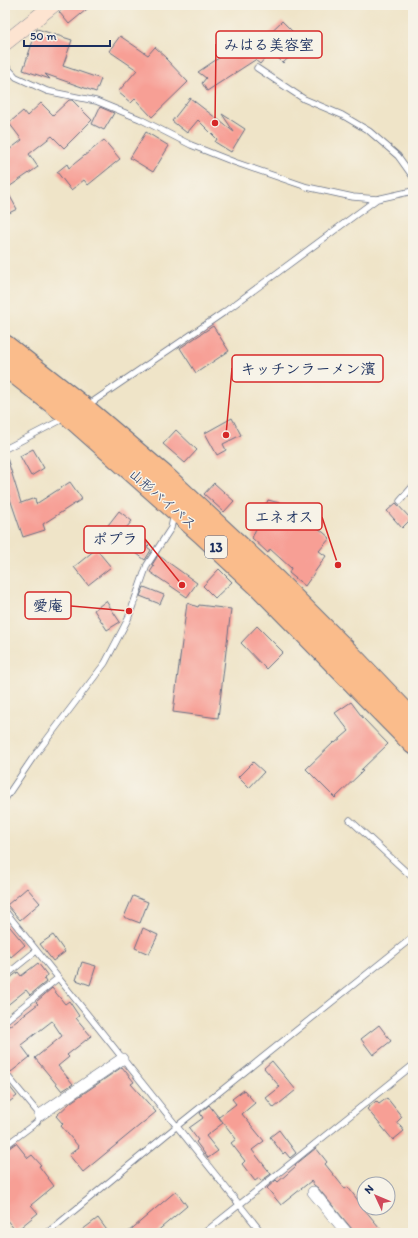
<svg xmlns="http://www.w3.org/2000/svg" width="418" height="1238" viewBox="0 0 418 1238" font-family="Itim,'Klee One',sans-serif">
<rect width="100%" height="100%" fill="#f7f3e8"/>
<filter id="ink" filterUnits="userSpaceOnUse"><feTurbulence type="fractalNoise" baseFrequency=".025" numOctaves="2"/><feDisplacementMap in="SourceGraphic" scale="8" xChannelSelector="R" yChannelSelector="G"/><feConvolveMatrix kernelMatrix="1 2 1 2 8 2 1 2 1" color-interpolation-filters="sRGB"/></filter>
<filter id="wash" filterUnits="userSpaceOnUse"><feTurbulence type="fractalNoise" baseFrequency=".012" numOctaves="4" result="noise"/><feDisplacementMap in="SourceGraphic" scale="16" xChannelSelector="R" yChannelSelector="G"/><feGaussianBlur stdDeviation="0.9" result="paint"/><feColorMatrix in="noise" values="0 0 0 0 0 0 0 0 0 0 0 0 0 0 0 0 0 1.4 0 .05"/><feComposite in="paint" operator="in"/></filter>
<g filter="url(#wash)">
<rect width="100%" height="100%" fill="#efe4c8"/>
<g id="blocks">
<!-- building -->
<path fill="#f79f95" d="M 67,5 L 92,5 L 69,24 L 59,12 Z
M 282,21 L 299,38 L 294,43 L 299,48 L 283,63 L 271,51 L 260,64 L 255,60 L 207,91 L 202,83 L 206,78 L 198,72 L 235,47 L 240,56 L 259,36 L 262,40 Z
M 37,29 L 72,40 L 63,66 L 101,79 L 96,92 L 45,74 L 50,79 L 23,70 Z
M 120,36 L 148,55 L 155,47 L 167,58 L 166,59 L 188,82 L 152,117 L 135,99 L 131,103 L 118,92 L 137,70 L 109,51 Z
M 190,98 L 234,132 L 222,114 L 245,129 L 231,152 L 215,142 L 217,139 L 198,120 L 187,133 L 172,121 Z
M 69,100 L 72,100 L 92,120 L 64,148 L 52,136 L 29,154 L 38,167 L 6,189 L 17,209 L 5,215 L 5,153 L 22,140 L 9,123 L 23,111 L 27,116 L 41,103 L 53,115 Z
M 100,107 L 114,113 L 104,130 L 92,124 Z
M 146,132 L 169,146 L 153,172 L 130,158 Z
M 104,140 L 120,159 L 88,185 L 84,180 L 71,190 L 57,172 L 67,164 L 69,168 Z
M 213,326 L 229,351 L 196,373 L 180,348 Z
M 232,418 L 241,435 L 223,444 L 226,450 L 217,455 L 205,433 Z
M 176,430 L 197,450 L 185,463 L 163,444 Z
M 33,449 L 44,468 L 31,476 L 20,456 Z
M 5,458 L 7,458 L 21,503 L 35,498 L 36,504 L 70,482 L 82,499 L 43,524 L 45,530 L 23,537 L 7,490 L 5,491 Z
M 214,483 L 234,501 L 224,512 L 204,494 Z
M 268,500 L 318,513 L 311,522 L 330,538 L 319,551 L 326,556 L 305,586 L 289,573 L 291,568 L 270,549 L 268,553 L 252,538 Z
M 396,503 L 411,519 L 402,528 L 387,511 Z
M 119,511 L 132,521 L 126,528 L 149,545 L 147,547 L 151,550 L 145,560 L 105,529 Z
M 96,549 L 111,567 L 88,585 L 74,567 Z
M 158,555 L 197,583 L 187,597 L 150,572 L 154,566 L 152,565 Z
M 219,569 L 232,582 L 215,598 L 203,586 Z
M 144,587 L 164,595 L 160,604 L 140,596 Z
M 106,601 L 120,622 L 107,630 L 94,610 Z
M 187,603 L 198,607 L 199,605 L 231,609 L 218,718 L 173,712 Z
M 257,626 L 283,652 L 266,669 L 241,643 Z
M 351,702 L 363,718 L 388,744 L 361,770 L 363,771 L 335,798 L 306,769 L 334,742 L 335,743 L 349,731 L 335,713 Z
M 253,762 L 264,772 L 249,788 L 238,777 Z
M 27,888 L 40,903 L 20,920 L 7,905 Z
M 133,896 L 148,902 L 140,923 L 124,917 Z
M 5,921 L 25,945 L 11,957 L 5,950 Z
M 143,928 L 158,935 L 149,954 L 135,948 Z
M 53,935 L 65,952 L 53,961 L 40,944 Z
M 82,962 L 96,966 L 90,985 L 76,980 Z
M 38,963 L 48,976 L 44,979 L 46,982 L 30,995 L 26,990 L 5,1007 L 5,982 L 18,972 L 21,976 Z
M 52,988 L 65,1004 L 69,1001 L 79,1016 L 76,1018 L 91,1036 L 67,1055 L 69,1057 L 58,1066 L 73,1084 L 62,1091 L 35,1058 L 62,1036 L 52,1021 L 21,1045 L 30,1057 L 11,1072 L 5,1065 L 5,1029 L 38,1004 L 36,1002 Z
M 379,1025 L 391,1041 L 373,1055 L 361,1039 Z
M 272,1061 L 296,1090 L 274,1108 L 266,1098 L 280,1087 L 264,1068 Z
M 122,1067 L 134,1082 L 131,1084 L 156,1112 L 83,1172 L 69,1155 L 79,1147 L 61,1126 L 63,1124 L 56,1116 L 71,1102 Z
M 5,1081 L 17,1096 L 5,1105 Z
M 244,1090 L 255,1103 L 242,1114 L 264,1141 L 252,1150 L 271,1174 L 261,1181 L 259,1178 L 255,1181 L 242,1164 L 245,1161 L 231,1143 L 236,1139 L 219,1117 L 236,1104 L 232,1099 Z
M 387,1098 L 402,1117 L 397,1122 L 404,1131 L 393,1140 L 367,1109 L 376,1101 L 379,1104 Z
M 209,1105 L 223,1123 L 206,1136 L 218,1151 L 208,1158 L 196,1142 L 198,1140 L 189,1128 L 203,1118 L 200,1113 Z
M 279,1130 L 296,1153 L 290,1158 L 285,1152 L 283,1154 L 270,1137 Z
M 16,1143 L 28,1158 L 32,1155 L 41,1165 L 39,1166 L 54,1186 L 31,1205 L 38,1213 L 16,1231 L 5,1218 L 5,1151 Z
M 316,1148 L 327,1162 L 325,1164 L 345,1189 L 348,1187 L 365,1210 L 384,1233 L 354,1233 L 352,1229 L 318,1188 L 314,1185 L 311,1181 L 281,1205 L 267,1188 L 276,1180 L 278,1182 L 296,1166 L 295,1165 Z
M 176,1191 L 187,1206 L 155,1233 L 127,1233 Z
M 98,1218 L 109,1233 L 78,1233 Z"/>
</g>
</g>
<g filter="url(#ink)">
<use href="#blocks" fill-opacity="0" stroke="#656e83" stroke-width="1"/>
<g fill="none" stroke-linecap="round" stroke-linejoin="round">
<defs>
<path id="lane" d="M 5,65 L 16,77 L 47,91 L 96,101 L 140,119 L 191,145 L 234,162 L 307,187 L 353,197 L 377,199 L 413,191
M 257,68 L 304,99 L 342,115 L 369,131 L 398,156 L 413,177
M 88,405 L 223,313 L 377,199
M 5,449 L 65,418
M 400,501 L 413,486
M 5,799 L 32,759 L 105,663 L 128,619 L 147,565 L 171,528 L 174,514
M 350,820 L 413,878
M 5,911 L 262,1233
M 5,976 L 36,951
M 5,1021 L 58,978
M 5,1073 L 40,1115 L 37,1122 L 5,1146
M 47,1233 L 177,1126 L 413,937
M 204,1233 L 413,1065"/>
<path id="street" d="M 40,1115 L 122,1059
M 313,1192 L 347,1233"/>
<path id="secondary" d="M 5,43 L 53,5"/>
<path id="highway" d="M 5,345 L 85,408 L 165,476 L 276,580 L 351,655 L 413,720
M 5,366 L 69,416 L 201,533 L 260,588 L 413,744"/>
</defs>
<!-- lane casing -->
<use href="#lane" stroke="#656e83" stroke-width="7"/>
<!-- street casing -->
<use href="#street" stroke="#656e83" stroke-width="12"/>
<!-- secondary casing -->
<use href="#secondary" stroke="#656e83" stroke-width="16"/>
<!-- highway casing -->
<use href="#highway" stroke="#656e83" stroke-width="22"/>
<!-- lane -->
<use href="#lane" stroke="#fff" stroke-width="5.5"/>
<!-- street -->
<use href="#street" stroke="#fff" stroke-width="11"/>
<!-- secondary -->
<use href="#secondary" stroke="#fde4d1" stroke-width="15"/>
<!-- highway -->
<use href="#highway" stroke="#fabc8b" stroke-width="20"/>
</g>
</g>
<g text-anchor="middle" stroke-width="3" stroke-linejoin="round" paint-order="stroke">
<!-- shield labels -->
<rect fill="#f7f3e8" stroke="#5d6a87" stroke-width="1" x="205" y="536" width="22" height="22" rx="3"/>
<g font-size="13" font-weight="bold" fill="#1b2f5e">
<text x="216" y="552">13</text>
</g>
<!-- street labels -->
<g font-size="14" fill="#1b2f5e" stroke="#f7f3e8">
<text transform="translate(163 499) rotate(41)" y="5">山形バイパス</text>
</g>
</g>
<!-- callouts -->
<path fill="none" stroke="#d62828" stroke-width="1.5" d="M215 123L216 44M226 435L232 368M338 565L322 517M182 585L145 539M129 611L71 606"/>
<g fill="#d62828" stroke="#f7f3e8" stroke-width="1.5">
<circle cx="215" cy="123" r="4"/>
<circle cx="226" cy="435" r="4"/>
<circle cx="338" cy="565" r="4"/>
<circle cx="182" cy="585" r="4"/>
<circle cx="129" cy="611" r="4"/>
</g>
<g fill="#f7f3e8" stroke="#d62828" stroke-width="1.5">
<rect x="216" y="31" width="106" height="27" rx="4"/>
<rect x="232" y="355" width="151" height="27" rx="4"/>
<rect x="246" y="503" width="76" height="27" rx="4"/>
<rect x="84" y="526" width="61" height="27" rx="4"/>
<rect x="25" y="592" width="46" height="27" rx="4"/>
</g>
<g font-size="15" text-anchor="middle" font-weight="bold" fill="#1b2f5e">
<text x="269" y="50">みはる美容室</text>
<text x="308" y="374">キッチンラーメン濱</text>
<text x="284" y="522">エネオス</text>
<text x="115" y="544">ポプラ</text>
<text x="48" y="611">愛庵</text>
</g>
<!-- margin -->
<rect width="418" height="1238" fill="none" stroke="#f7f3e8" stroke-width="20"/>
<!-- north arrow -->
<g transform="translate(376 1196) rotate(314)"><circle r="19" fill="#f7f3e8" stroke="#9fa5b1"/>
<path d="M0-3L7 15L0 10L-7 15Z" fill="#d1495b"/>
<text y="-6" font-size="11" font-weight="bold" text-anchor="middle" fill="#1b2f5e">N</text>
</g>
<!-- scale -->
<path d="M24 40v6h86v-6" fill="none" stroke="#1b2f5e" stroke-width="2"/>
<text x="30" y="40" font-size="12" fill="#1b2f5e" stroke="#f7f3e8" stroke-width="3" paint-order="stroke">50 m</text>
</svg>
